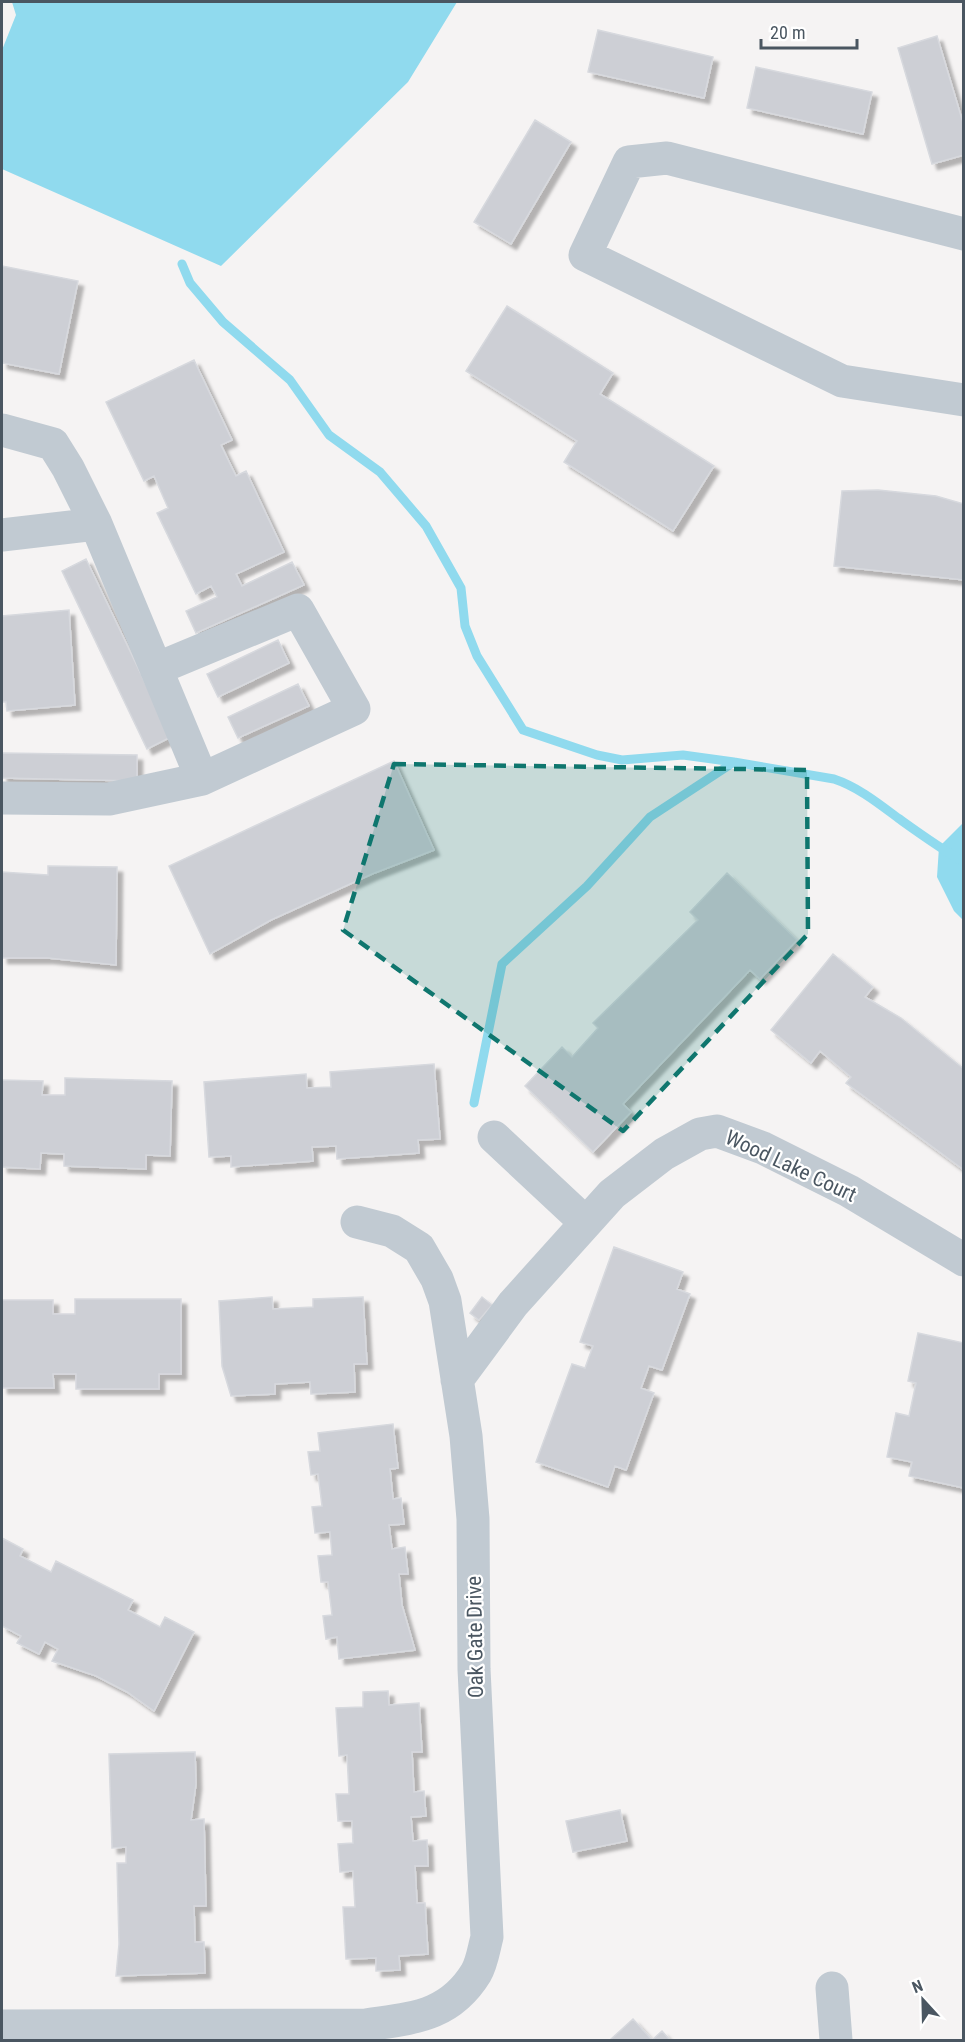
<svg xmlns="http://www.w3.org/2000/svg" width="965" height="2042" viewBox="0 0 965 2042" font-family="'Roboto Condensed',sans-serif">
<defs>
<filter id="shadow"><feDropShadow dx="5.5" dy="5.5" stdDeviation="1.5" flood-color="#0004"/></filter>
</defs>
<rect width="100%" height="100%" fill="#f5f3f3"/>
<!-- water -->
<path fill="#90daee" d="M 12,2 L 457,2 L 408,82 L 221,266 L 2,169 L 2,50 L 16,15 Z
M 963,823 L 963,920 L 954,911 L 937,877 L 939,847 Z"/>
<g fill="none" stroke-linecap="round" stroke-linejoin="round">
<!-- stream -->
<path stroke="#90daee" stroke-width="9" d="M 182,264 L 190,283 L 223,322 L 290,380 L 329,435 L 380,472 L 426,526 L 461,588 L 465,626 L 477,656 L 523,730 L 597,755 L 622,760 L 683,755 L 734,762 L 834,779 C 858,787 878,803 898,818 C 919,833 941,849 964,862
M 474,1103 L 502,964 L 587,886 L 650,817 L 734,762"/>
</g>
<!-- building -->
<path fill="#cdcfd5" stroke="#d7d9de" stroke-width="1.5" filter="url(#shadow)" d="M 598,30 L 713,57 L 704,98 L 588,72 Z
M 937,36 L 964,126 L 964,155 L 932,164 L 898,48 Z
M 756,67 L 872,92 L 863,134 L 747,108 Z
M 535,120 L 571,142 L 511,244 L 474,222 Z
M 2,266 L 78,281 L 59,374 L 2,363 Z
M 507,306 L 613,373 L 600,394 L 714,466 L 673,531 L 564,462 L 577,441 L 466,371 Z
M 194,360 L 232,440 L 221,445 L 236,476 L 246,471 L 284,552 L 236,574 L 242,586 L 292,562 L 304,585 L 196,633 L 186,611 L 217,597 L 211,586 L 196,594 L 157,513 L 168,508 L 154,476 L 144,481 L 106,402 Z
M 878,490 L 936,496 L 964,504 L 964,580 L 834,566 L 842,491 Z
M 86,559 L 171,737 L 147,749 L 62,571 Z
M 69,610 L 75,705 L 7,711 L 6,702 L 2,702 L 2,616 Z
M 278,640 L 289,663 L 218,697 L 207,674 Z
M 298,684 L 309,706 L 238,738 L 228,717 Z
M 2,753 L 137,755 L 137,781 L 2,778 Z
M 394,761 L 434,850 L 372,874 L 271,920 L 210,954 L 169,866 Z
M 48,866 L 117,867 L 116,965 L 48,958 L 2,958 L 2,872 L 48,875 Z
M 727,873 L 797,940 L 760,979 L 750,970 L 623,1104 L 631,1112 L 593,1152 L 525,1086 L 562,1047 L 572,1057 L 598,1028 L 593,1023 L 698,920 L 690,912 Z
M 833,954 L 873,987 L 865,997 L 901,1018 L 964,1069 L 964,1170 L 846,1083 L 851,1077 L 820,1051 L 811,1063 L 771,1030 Z
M 434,1064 L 440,1139 L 418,1140 L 419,1153 L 337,1159 L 336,1146 L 312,1147 L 313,1161 L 231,1167 L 231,1156 L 209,1157 L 204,1082 L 306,1074 L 307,1088 L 331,1087 L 330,1072 Z
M 65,1078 L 172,1081 L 170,1156 L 146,1155 L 146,1169 L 64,1166 L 64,1154 L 41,1153 L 40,1169 L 2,1167 L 2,1080 L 43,1081 L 42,1095 L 65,1095 Z
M 614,1247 L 683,1272 L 677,1289 L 690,1294 L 662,1370 L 649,1366 L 641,1388 L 654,1393 L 626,1470 L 615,1466 L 608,1487 L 536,1462 L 572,1364 L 585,1368 L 593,1346 L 580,1342 Z
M 272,1297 L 273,1309 L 313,1307 L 313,1299 L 363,1297 L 367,1364 L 354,1364 L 355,1392 L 311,1394 L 310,1382 L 275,1384 L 275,1394 L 231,1396 L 222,1366 L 219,1301 Z
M 482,1297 L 492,1305 L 479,1320 L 470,1313 Z
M 75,1299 L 181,1299 L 181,1374 L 159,1374 L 159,1389 L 76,1389 L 76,1374 L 53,1374 L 54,1388 L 2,1388 L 2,1300 L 53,1300 L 53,1314 L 75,1314 Z
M 918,1333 L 964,1343 L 964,1488 L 909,1476 L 912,1462 L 887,1457 L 896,1413 L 909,1416 L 916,1383 L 908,1381 Z
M 393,1424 L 398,1468 L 390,1469 L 393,1499 L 401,1498 L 404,1524 L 389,1525 L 392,1549 L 405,1547 L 408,1574 L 399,1574 L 402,1605 L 415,1650 L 339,1659 L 337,1637 L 326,1639 L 323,1616 L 332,1615 L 328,1582 L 321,1582 L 318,1556 L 332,1555 L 330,1532 L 315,1533 L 312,1507 L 322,1506 L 318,1474 L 311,1475 L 308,1452 L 320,1451 L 318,1433 Z
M 2,1538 L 23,1549 L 20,1556 L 51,1572 L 56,1561 L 133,1600 L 128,1610 L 160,1627 L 165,1617 L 194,1632 L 154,1711 L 127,1692 L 96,1676 L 52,1661 L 58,1649 L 45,1642 L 39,1654 L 17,1643 L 21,1636 L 2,1626 Z
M 388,1691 L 389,1705 L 419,1703 L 422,1752 L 412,1752 L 414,1792 L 424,1791 L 426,1816 L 411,1817 L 413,1841 L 427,1840 L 428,1866 L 415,1866 L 417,1903 L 425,1903 L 428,1954 L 399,1956 L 400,1970 L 376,1971 L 376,1958 L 346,1959 L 343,1907 L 355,1907 L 353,1871 L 340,1872 L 338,1844 L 353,1843 L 352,1821 L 338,1821 L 336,1794 L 349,1794 L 347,1755 L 339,1756 L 336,1708 L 363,1707 L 363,1692 Z
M 195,1752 L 196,1784 L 191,1820 L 204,1819 L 206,1906 L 194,1906 L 195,1942 L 204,1942 L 205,1973 L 116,1976 L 119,1944 L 117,1863 L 126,1863 L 126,1847 L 112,1848 L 109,1754 Z
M 620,1810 L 627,1841 L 573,1852 L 566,1821 Z
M 633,2019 L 652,2040 L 662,2031 L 670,2040 L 610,2040 Z"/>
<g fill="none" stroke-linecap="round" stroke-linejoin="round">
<!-- minor -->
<path stroke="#c1cad2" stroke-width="33" d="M 964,234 L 667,158 L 629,162 L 585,255 L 842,381 L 964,400
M 2,430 L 53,444 L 68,468 L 96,524 L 202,779
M 2,535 L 96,524
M 2,798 L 109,799 L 202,779 L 354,709 L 298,610 L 156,669
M 494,1137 L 586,1223
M 357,1222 L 392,1231 L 419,1248 L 437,1279 L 445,1301 L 466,1436 L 473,1519 L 474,1669 L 487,1937 C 484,1948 482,1963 476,1973 C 449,2017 412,2018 366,2025
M 457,1380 L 513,1304 L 612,1194 L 664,1154 L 700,1134 L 717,1131 L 763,1148 L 849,1191 L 964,1260
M 832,1988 L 836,2040
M 2,2026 L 366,2025 L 366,2040"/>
</g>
<!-- marked area -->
<path fill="#0f766e" fill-opacity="0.2" stroke="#0f766e" stroke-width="4.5" stroke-dasharray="12 8" stroke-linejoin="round" d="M 394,764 L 807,770 L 808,934 L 623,1131 L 343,930 Z"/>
<g text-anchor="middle" stroke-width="4.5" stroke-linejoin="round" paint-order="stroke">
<!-- street labels -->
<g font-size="21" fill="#4a5661" stroke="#fff">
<text transform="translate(791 1166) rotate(25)" y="7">Wood Lake Court</text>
<text transform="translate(475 1637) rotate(-91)" y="7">Oak Gate Drive</text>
</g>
</g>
<!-- border -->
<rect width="965" height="2042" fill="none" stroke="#4a5661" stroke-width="6"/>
<!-- north arrow -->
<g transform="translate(923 2000) rotate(338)" stroke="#ffffff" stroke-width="4.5" paint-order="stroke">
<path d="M0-4.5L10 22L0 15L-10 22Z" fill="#4a5661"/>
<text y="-9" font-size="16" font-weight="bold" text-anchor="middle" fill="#4a5661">N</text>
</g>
<!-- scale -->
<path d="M761 39v9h96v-9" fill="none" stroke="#4a5661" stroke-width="3"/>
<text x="770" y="39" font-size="18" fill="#4a5661" stroke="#ffffff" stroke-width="4.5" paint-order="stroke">20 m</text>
</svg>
